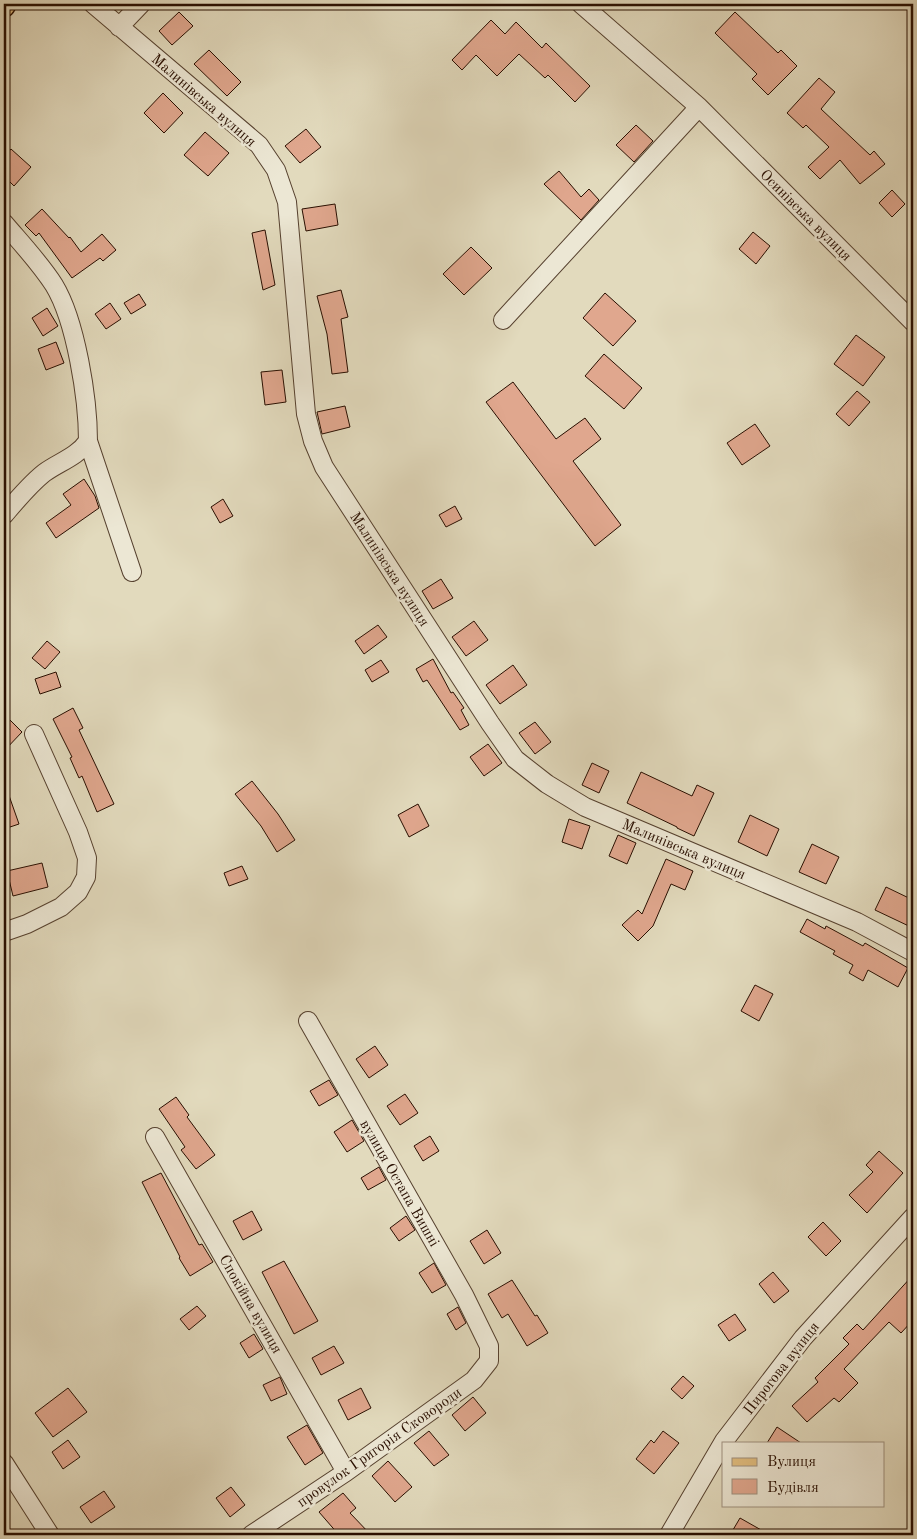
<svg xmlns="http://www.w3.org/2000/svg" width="917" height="1539" viewBox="0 0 917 1539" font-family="'Old Standard TT',serif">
<rect width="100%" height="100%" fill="#e2dabd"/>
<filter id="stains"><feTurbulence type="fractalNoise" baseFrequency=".004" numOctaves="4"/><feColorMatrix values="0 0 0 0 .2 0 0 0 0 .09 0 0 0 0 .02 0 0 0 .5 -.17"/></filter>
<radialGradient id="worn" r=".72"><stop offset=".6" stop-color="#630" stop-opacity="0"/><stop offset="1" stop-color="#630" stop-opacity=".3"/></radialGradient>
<!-- building -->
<path fill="#e0a78e" stroke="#280e00" d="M 179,12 L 193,26 L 172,45 L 159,31 Z
M 735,12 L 778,53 L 781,50 L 797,66 L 768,95 L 752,79 L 757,74 L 715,33 Z
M 491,20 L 505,34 L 516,22 L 542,48 L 546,43 L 590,86 L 575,102 L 548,75 L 545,78 L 519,54 L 497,76 L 476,55 L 462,70 L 452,60 Z
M 209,50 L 241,82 L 227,96 L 194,64 Z
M 819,78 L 835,92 L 821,109 L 870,155 L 874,151 L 885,164 L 860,184 L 840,160 L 820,179 L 808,167 L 829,147 L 806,125 L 803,128 L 787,113 Z
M 163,93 L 183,113 L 164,133 L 144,113 Z
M 636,125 L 653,141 L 634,162 L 616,145 Z
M 306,129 L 321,147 L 300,163 L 285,146 Z
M 205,132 L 229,153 L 208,176 L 184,155 Z
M 11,149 L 31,167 L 14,186 L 4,176 L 4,157 Z
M 559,171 L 581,197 L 589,189 L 599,200 L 581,220 L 544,184 Z
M 892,190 L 905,204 L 892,217 L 879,203 Z
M 335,204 L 338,225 L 306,231 L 302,209 Z
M 42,209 L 69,238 L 70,237 L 81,252 L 102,234 L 116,250 L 103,261 L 100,258 L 72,278 L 39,233 L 36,236 L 25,225 Z
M 265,230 L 275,285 L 263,290 L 252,233 Z
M 753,232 L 770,246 L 756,264 L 739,249 Z
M 471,247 L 492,268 L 464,295 L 443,274 Z
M 341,290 L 348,317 L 341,319 L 348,372 L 332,374 L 327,334 L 317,296 Z
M 605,293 L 636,321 L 613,346 L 583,318 Z
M 139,294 L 146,305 L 131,314 L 124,303 Z
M 110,303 L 121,319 L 106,329 L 95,314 Z
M 47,308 L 58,326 L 43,336 L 32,318 Z
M 856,335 L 885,357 L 863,386 L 834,364 Z
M 56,342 L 64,363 L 46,370 L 38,349 Z
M 604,354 L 642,388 L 624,409 L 585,376 Z
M 282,370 L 286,402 L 265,405 L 261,372 Z
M 513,382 L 556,439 L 585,418 L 601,439 L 573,461 L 621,525 L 595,546 L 486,402 Z
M 857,391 L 870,402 L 849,426 L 836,414 Z
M 345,406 L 350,427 L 322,434 L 317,412 Z
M 755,424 L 770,446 L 742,465 L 727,443 Z
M 84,479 L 95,496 L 99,508 L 56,538 L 46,523 L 71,505 L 63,494 Z
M 223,499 L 233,516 L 220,523 L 211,507 Z
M 455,506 L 462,519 L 446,527 L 439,515 Z
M 441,579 L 453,598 L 433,609 L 422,591 Z
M 474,621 L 488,640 L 466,656 L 452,637 Z
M 378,625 L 387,637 L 364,654 L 355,641 Z
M 47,641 L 60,652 L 45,669 L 32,658 Z
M 433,659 L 451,693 L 453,692 L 464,708 L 461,710 L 469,725 L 460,730 L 427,680 L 423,682 L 416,669 Z
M 381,660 L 389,672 L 372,682 L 365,670 Z
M 513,665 L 527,685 L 500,704 L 486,685 Z
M 56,672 L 61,687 L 40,694 L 35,679 Z
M 73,708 L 83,728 L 79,730 L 114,804 L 97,812 L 82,776 L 79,778 L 70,758 L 72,757 L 53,719 Z
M 4,714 L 22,732 L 4,751 Z
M 535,722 L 551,742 L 535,754 L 519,733 Z
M 488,744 L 502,763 L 484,776 L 470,757 Z
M 592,763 L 609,771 L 599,793 L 582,785 Z
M 641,772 L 692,796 L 697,785 L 714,793 L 694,836 L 677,828 L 677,827 L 627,803 Z
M 252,781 L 278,814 L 295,840 L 277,852 L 261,826 L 235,794 Z
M 4,787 L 6,787 L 19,824 L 4,829 Z
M 418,804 L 429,826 L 409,837 L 398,815 Z
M 750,815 L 779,829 L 767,856 L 738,842 Z
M 569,819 L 590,826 L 582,849 L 562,842 Z
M 618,835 L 636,843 L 627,864 L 609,856 Z
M 812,844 L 839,857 L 826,884 L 799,872 Z
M 666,859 L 693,871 L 685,890 L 671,884 L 653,926 L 638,941 L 622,925 L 638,910 L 642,914 Z
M 42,863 L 48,887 L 13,896 L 7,871 Z
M 242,866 L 248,879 L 229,886 L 224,873 Z
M 886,887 L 913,900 L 913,928 L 875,910 Z
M 807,919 L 825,929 L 826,926 L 863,946 L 865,943 L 908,968 L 898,987 L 868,970 L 863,981 L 849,973 L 853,965 L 833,954 L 835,951 L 800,932 Z
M 755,985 L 773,994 L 759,1021 L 741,1011 Z
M 375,1046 L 388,1065 L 369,1078 L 356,1059 Z
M 329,1080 L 338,1095 L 319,1106 L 310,1091 Z
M 405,1094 L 418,1113 L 400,1125 L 387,1106 Z
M 176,1097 L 189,1115 L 187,1117 L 215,1155 L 196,1169 L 181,1150 L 185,1147 L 159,1109 Z
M 352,1120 L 364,1141 L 347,1152 L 334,1132 Z
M 430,1136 L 439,1151 L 423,1161 L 414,1146 Z
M 879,1151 L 903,1173 L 867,1213 L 849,1195 L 873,1172 L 866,1165 Z
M 379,1167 L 386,1180 L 368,1190 L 361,1178 Z
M 161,1173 L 199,1245 L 202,1244 L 213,1262 L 190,1276 L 179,1258 L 180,1257 L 142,1182 Z
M 252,1211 L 262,1230 L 243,1240 L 233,1221 Z
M 406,1216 L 415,1230 L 399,1241 L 390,1228 Z
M 823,1222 L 841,1241 L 826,1256 L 808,1237 Z
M 487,1230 L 501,1253 L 484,1264 L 470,1241 Z
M 284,1261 L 318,1321 L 294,1334 L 262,1272 Z
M 434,1263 L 446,1285 L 432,1293 L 419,1273 Z
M 773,1272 L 789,1291 L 774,1303 L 759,1284 Z
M 913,1275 L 913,1320 L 901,1333 L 889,1322 L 844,1369 L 858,1383 L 839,1402 L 834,1398 L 807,1422 L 792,1406 L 818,1382 L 815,1378 L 849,1344 L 843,1338 L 857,1324 L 863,1330 Z
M 512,1280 L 535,1316 L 537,1315 L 548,1333 L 527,1346 L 508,1314 L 502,1318 L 488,1294 Z
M 197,1306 L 206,1316 L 189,1330 L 180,1319 Z
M 458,1307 L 466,1323 L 456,1330 L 447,1314 Z
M 735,1314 L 746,1330 L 729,1341 L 718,1325 Z
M 254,1334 L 263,1349 L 249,1358 L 240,1343 Z
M 334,1346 L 344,1363 L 321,1375 L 312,1358 Z
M 683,1376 L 694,1386 L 682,1399 L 671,1389 Z
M 280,1377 L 287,1394 L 271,1401 L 263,1385 Z
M 68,1388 L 87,1412 L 53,1437 L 35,1413 Z
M 361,1388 L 371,1408 L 348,1420 L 338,1400 Z
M 473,1397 L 486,1413 L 465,1431 L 452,1415 Z
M 307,1425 L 323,1453 L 305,1465 L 287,1437 Z
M 777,1427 L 801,1443 L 767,1443 Z
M 429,1431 L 449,1455 L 434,1466 L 414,1443 Z
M 663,1431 L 679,1443 L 654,1474 L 636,1459 L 651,1440 L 654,1443 Z
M 68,1440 L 80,1457 L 63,1469 L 52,1452 Z
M 388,1461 L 412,1487 L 395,1502 L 372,1476 Z
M 231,1487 L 245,1505 L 230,1517 L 216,1498 Z
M 104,1491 L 115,1507 L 91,1523 L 80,1507 Z
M 343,1493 L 356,1508 L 350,1513 L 371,1535 L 339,1535 L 319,1512 Z
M 740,1518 L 770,1535 L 730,1535 Z"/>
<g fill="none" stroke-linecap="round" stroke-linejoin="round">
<defs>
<path id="minor" d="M 93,4 L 259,145 L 276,170 L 287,202 L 306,414 L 313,441 L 324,467 L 490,723 L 515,759 L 547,784 L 585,807 L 857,922 L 913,952
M 581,4 L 699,107 L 913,322
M 119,27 L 141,4
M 4,223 C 21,243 40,263 54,285 C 76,321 88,399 88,441 L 132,572
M 503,320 L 699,107
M 4,515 C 16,501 29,485 44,473 C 59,462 77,457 88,441
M 4,932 L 27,924 L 61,907 L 78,892 L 86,877 L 87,858 L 78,832 L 34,734
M 155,1137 L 346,1472
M 4,1463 L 50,1535
M 251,1535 L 346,1472 L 474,1380 L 489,1361 L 489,1346 L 464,1295 L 308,1021
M 669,1535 L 724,1441 L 803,1338 L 913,1217"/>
<path id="major" d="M 4,6 L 5,4"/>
</defs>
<!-- minor casing -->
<use href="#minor" stroke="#56412f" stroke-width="20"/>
<!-- major casing -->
<use href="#major" stroke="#280e00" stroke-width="24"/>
<!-- minor -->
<use href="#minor" stroke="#ece7d4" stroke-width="18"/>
<!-- major -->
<use href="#major" stroke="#e1bd7e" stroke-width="21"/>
</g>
<g text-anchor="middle" stroke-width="5" stroke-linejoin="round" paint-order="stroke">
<!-- street labels -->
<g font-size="15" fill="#280e00" stroke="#ece7d4">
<text transform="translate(204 100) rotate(41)" y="5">Малинівська вулиця</text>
<text transform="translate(806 215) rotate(45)" y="5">Осинівська вулиця</text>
<text transform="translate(390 569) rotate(57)" y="5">Малинівська вулиця</text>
<text transform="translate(684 849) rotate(23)" y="5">Малинівська вулиця</text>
<text transform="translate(400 1183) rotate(60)" y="5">вулиця Остапа Вишні</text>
<text transform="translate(251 1304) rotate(60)" y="5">Спокійна вулиця</text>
<text transform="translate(781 1368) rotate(-52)" y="5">Пирогова вулиця</text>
<text transform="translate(379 1447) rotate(-35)" y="5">провулок Григорія Сковороди</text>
</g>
</g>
<!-- margin -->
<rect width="917" height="1539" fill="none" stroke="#e2dabd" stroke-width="20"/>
<rect x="5" y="5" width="907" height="1529" fill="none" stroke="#280e00" stroke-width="2.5"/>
<rect x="10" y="10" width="897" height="1519" fill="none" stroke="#280e00"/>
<!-- legend -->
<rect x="722" y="1442" width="162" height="65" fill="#ece7d4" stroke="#9e907f"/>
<rect x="732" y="1458" width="25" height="8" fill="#e1bd7e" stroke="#9e907f"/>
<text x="767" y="1466" font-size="15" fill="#280e00">Вулиця</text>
<rect x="732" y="1479" width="25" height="15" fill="#e0a78e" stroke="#9e907f"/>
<text x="767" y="1492" font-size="15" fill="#280e00">Будівля</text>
<rect width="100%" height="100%" filter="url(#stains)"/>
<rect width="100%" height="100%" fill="url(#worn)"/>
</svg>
